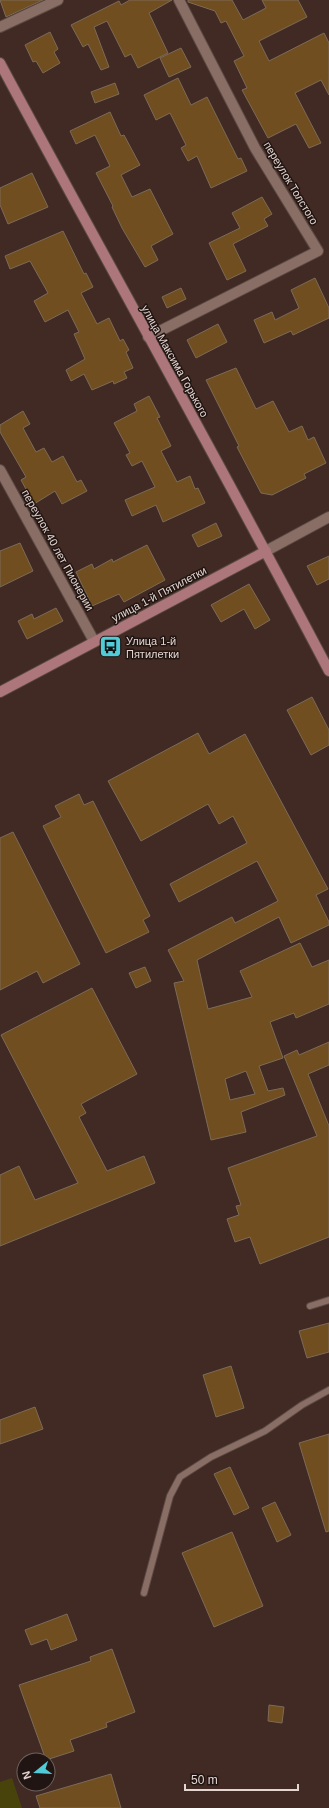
<svg xmlns="http://www.w3.org/2000/svg" width="329" height="1808" viewBox="0 0 329 1808" font-family="Arial,sans-serif">
<rect width="100%" height="100%" fill="#412a23"/>
<!-- green -->
<path fill="#48430b" d="M 12,1778 L 22,1808 L 0,1808 L 0,1782 Z"/>
<!-- building -->
<path fill="#704e20" stroke="#7c6b57" fill-rule="evenodd" d="M 0,0 L 43,0 L 6,17 Z
M 130,0 L 172,0 L 149,13 L 168,53 L 138,68 L 131,54 L 125,57 L 107,21 L 94,27 L 109,67 L 101,70 L 88,44 L 83,47 L 71,25 L 119,1 L 121,5 Z
M 188,0 L 232,0 L 243,20 L 266,8 L 262,0 L 298,0 L 307,17 L 259,41 L 269,61 L 324,33 L 329,43 L 329,95 L 321,80 L 295,93 L 321,143 L 309,148 L 296,124 L 268,138 L 242,90 L 247,88 L 234,61 L 244,56 L 226,21 L 221,23 L 215,11 L 188,2 Z
M 50,32 L 58,49 L 54,52 L 60,63 L 43,73 L 36,61 L 33,62 L 25,45 Z
M 181,48 L 191,67 L 169,77 L 160,58 Z
M 178,78 L 191,105 L 207,97 L 238,159 L 241,158 L 247,171 L 211,188 L 197,156 L 188,161 L 181,148 L 186,145 L 170,113 L 156,120 L 144,95 Z
M 115,83 L 119,94 L 95,103 L 91,92 Z
M 110,112 L 121,136 L 124,135 L 140,165 L 121,175 L 132,197 L 150,189 L 173,234 L 151,246 L 158,260 L 145,267 L 122,228 L 112,207 L 113,206 L 96,173 L 110,166 L 95,135 L 76,144 L 70,131 Z
M 32,173 L 48,207 L 8,224 L 0,205 L 0,188 Z
M 262,197 L 272,214 L 264,219 L 268,226 L 233,244 L 246,271 L 227,280 L 209,243 L 240,228 L 232,213 Z
M 63,231 L 84,274 L 86,273 L 93,287 L 81,293 L 97,324 L 109,318 L 120,341 L 123,339 L 129,350 L 126,352 L 133,368 L 124,372 L 127,378 L 114,384 L 113,381 L 92,390 L 84,374 L 71,381 L 66,370 L 85,359 L 74,334 L 79,332 L 68,310 L 45,322 L 34,301 L 48,293 L 30,261 L 10,269 L 5,256 Z
M 315,278 L 329,308 L 329,318 L 293,335 L 291,331 L 264,343 L 254,320 L 272,312 L 275,320 L 299,308 L 291,290 Z
M 181,288 L 186,299 L 167,308 L 162,297 Z
M 218,324 L 227,342 L 196,358 L 187,340 Z
M 236,368 L 256,409 L 273,401 L 289,432 L 302,426 L 308,440 L 314,437 L 326,463 L 304,474 L 306,478 L 272,495 L 261,493 L 237,447 L 239,446 L 206,380 Z
M 149,396 L 160,417 L 157,418 L 171,446 L 161,451 L 177,482 L 190,476 L 195,489 L 198,488 L 205,503 L 163,522 L 156,505 L 132,516 L 125,500 L 155,487 L 142,461 L 132,466 L 126,455 L 130,453 L 114,423 L 137,411 L 134,404 Z
M 23,411 L 30,424 L 23,428 L 36,452 L 44,448 L 52,462 L 63,456 L 77,482 L 81,480 L 87,491 L 62,504 L 55,491 L 34,504 L 21,480 L 26,477 L 0,432 L 0,425 Z
M 216,523 L 222,536 L 198,547 L 192,535 Z
M 20,543 L 33,571 L 0,587 L 0,551 Z
M 147,545 L 165,580 L 124,602 L 119,594 L 92,606 L 76,572 L 92,564 L 94,569 L 112,559 L 113,562 Z
M 329,556 L 329,579 L 317,585 L 307,566 Z
M 249,584 L 270,620 L 255,629 L 244,609 L 221,622 L 211,605 Z
M 56,608 L 63,621 L 27,639 L 18,621 L 32,614 L 34,619 Z
M 312,697 L 329,730 L 329,745 L 311,755 L 287,710 Z
M 198,733 L 209,754 L 245,734 L 328,889 L 316,895 L 329,922 L 329,925 L 291,943 L 279,917 L 197,960 L 208,1009 L 252,997 L 240,971 L 300,943 L 312,967 L 329,960 L 329,1004 L 296,1018 L 294,1013 L 270,1022 L 283,1058 L 259,1066 L 268,1091 L 283,1088 L 285,1095 L 241,1112 L 246,1132 L 211,1140 L 174,983 L 184,981 L 168,950 L 232,917 L 235,923 L 278,901 L 257,861 L 179,902 L 170,884 L 247,843 L 233,816 L 219,824 L 208,804 L 141,841 L 108,781 ZM 246,1071 L 255,1094 L 230,1100 L 225,1079 Z
M 79,794 L 84,805 L 93,801 L 150,916 L 143,920 L 149,932 L 106,953 L 43,826 L 61,817 L 55,806 Z
M 13,832 L 80,964 L 43,983 L 37,971 L 0,990 L 0,838 Z
M 145,967 L 151,981 L 136,988 L 129,973 Z
M 92,988 L 137,1074 L 81,1104 L 86,1113 L 79,1117 L 107,1171 L 144,1156 L 155,1183 L 0,1246 L 0,1175 L 19,1166 L 35,1200 L 78,1183 L 1,1035 Z
M 329,1042 L 329,1065 L 308,1074 L 329,1126 L 329,1237 L 260,1264 L 250,1237 L 235,1242 L 227,1219 L 239,1215 L 236,1206 L 241,1205 L 228,1168 L 317,1136 L 284,1056 L 297,1050 L 299,1055 Z
M 329,1323 L 329,1352 L 307,1358 L 299,1331 Z
M 231,1366 L 244,1408 L 216,1417 L 203,1375 Z
M 35,1407 L 43,1429 L 0,1444 L 0,1420 Z
M 329,1434 L 329,1531 L 326,1532 L 299,1443 Z
M 230,1467 L 249,1508 L 234,1515 L 214,1474 Z
M 275,1502 L 291,1535 L 277,1542 L 262,1508 Z
M 232,1532 L 263,1606 L 214,1627 L 182,1553 Z
M 67,1614 L 77,1640 L 51,1650 L 47,1639 L 31,1645 L 25,1630 Z
M 112,1649 L 135,1712 L 106,1723 L 107,1727 L 70,1740 L 74,1751 L 46,1760 L 19,1685 L 91,1661 L 90,1657 Z
M 269,1705 L 284,1707 L 282,1723 L 268,1721 Z
M 111,1774 L 121,1808 L 40,1808 L 36,1796 Z"/>
<g fill="none" stroke-linecap="round" stroke-linejoin="round">
<defs>
<path id="service" d="M 310,1306 L 329,1300
M 144,1593 L 170,1496 L 180,1477 L 211,1457 L 265,1431 L 302,1405 L 329,1390"/>
<path id="minor" d="M 0,27 L 58,0
M 148,337 L 318,251 L 255,148 L 179,0
M 0,470 L 94,641"/>
<path id="tertiary" d="M 266,551 L 329,517"/>
<path id="secondary" d="M 0,63 C 109,266 222,467 329,671
M 0,692 L 266,551"/>
</defs>
<!-- service casing -->
<use href="#service" stroke="#5b4942" stroke-width="8"/>
<!-- minor casing -->
<use href="#minor" stroke="#5b4942" stroke-width="12"/>
<!-- tertiary casing -->
<use href="#tertiary" stroke="#5b4942" stroke-width="12"/>
<!-- secondary casing -->
<use href="#secondary" stroke="#5b4942" stroke-width="12"/>
<!-- service -->
<use href="#service" stroke="#896e66" stroke-width="6"/>
<!-- minor -->
<use href="#minor" stroke="#896e66" stroke-width="10"/>
<!-- tertiary -->
<use href="#tertiary" stroke="#896e66" stroke-width="10"/>
<!-- secondary -->
<use href="#secondary" stroke="#ac767a" stroke-width="10"/>
</g>
<!-- icons -->
<defs>
<symbol id="bus-square" viewBox="-11 -11 22 22"><rect x="-9" y="-9" width="18" height="18" rx="4" fill="#52cbd8" stroke="#201512"/><path d="M-5-6H5V4H4V6H2V4H-2V6H-4V4H-5ZM-3.5-4V0h7V-4ZM-3.5 1.2v1.5H-2V1.2ZM2 1.2v1.5H3.5V1.2Z" fill="#111"/></symbol>
</defs>
<g fill-rule="evenodd">
<use href="#bus-square" x="98" y="634" width="25" height="25"/>
</g>
<g text-anchor="middle" stroke-width="3" stroke-linejoin="round" paint-order="stroke">
<!-- street labels -->
<g font-size="11" fill="#e4d5d0" stroke="#201512">
<text transform="translate(291 183) rotate(59)" y="4">переулок Толстого</text>
<text transform="translate(175 361) rotate(61)" y="4">улица Максима Горького</text>
<text transform="translate(58 550) rotate(61)" y="4">переулок 40 лет Пионерии</text>
<text transform="translate(159 594) rotate(-28)" y="4">улица 1-й Пятилетки</text>
</g>
<!-- poi labels -->
<g font-size="11" fill="#e4d5d0" stroke="#201512" text-anchor="start">
<text x="126" y="645">Улица 1-й<tspan x="126" dy="13">Пятилетки</tspan></text>
</g>
</g>
<!-- north arrow -->
<g transform="translate(36 1772) rotate(252)"><circle r="19" fill="#201512" stroke="#6e625e"/>
<path d="M0-3L7 15L0 10L-7 15Z" fill="#52cbd8"/>
<text y="-6" font-size="11" font-weight="bold" text-anchor="middle" fill="#e4d5d0">N</text>
</g>
<!-- scale -->
<path d="M185 1784v6h113v-6" fill="none" stroke="#e4d5d0" stroke-width="2"/>
<text x="191" y="1784" font-size="12" fill="#e4d5d0" stroke="#201512" stroke-width="3" paint-order="stroke">50 m</text>
</svg>
